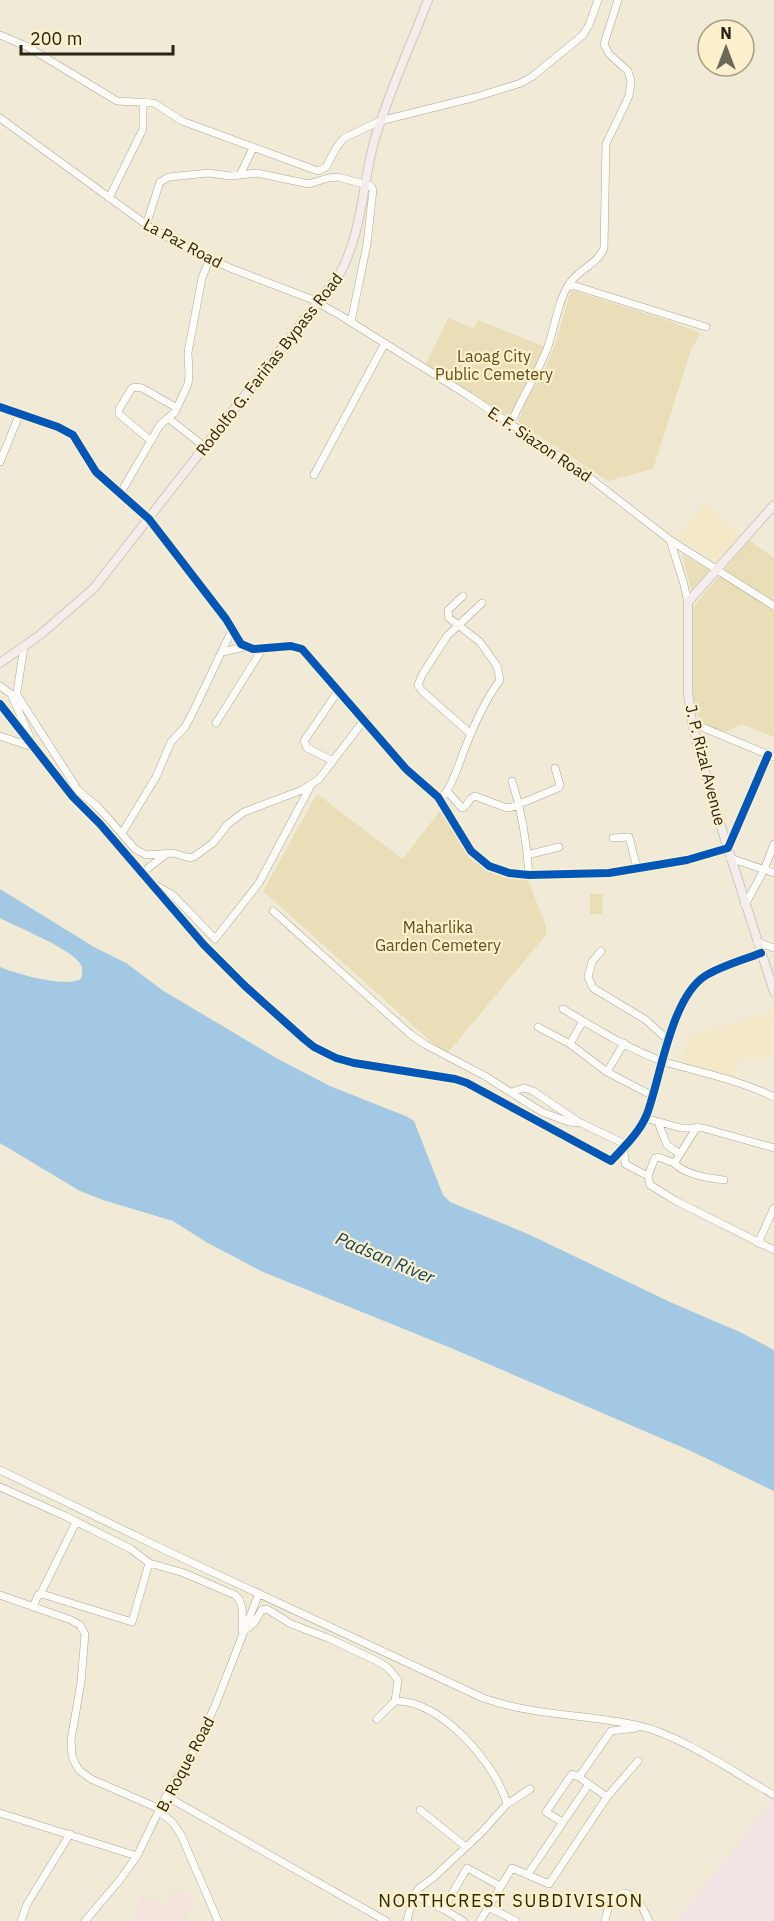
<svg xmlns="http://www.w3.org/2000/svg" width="774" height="1921" viewBox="0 0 774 1921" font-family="'IBM Plex Sans',sans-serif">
<rect width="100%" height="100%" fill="#f0ead6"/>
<!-- commercial -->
<path fill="#f2e4e4" d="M 774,1798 L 774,1921 L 678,1921 Z"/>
<!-- built -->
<path fill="#f3e9c8" d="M 704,504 L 741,535 L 717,564 L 678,538 Z
M 774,1011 L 771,1058 L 739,1057 L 735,1077 L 681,1064 L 690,1036 Z"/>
<!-- medical -->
<path fill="#f5e3dd" d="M 174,1890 L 194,1898 L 185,1921 L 132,1921 L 143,1895 L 167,1905 Z"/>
<!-- green -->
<path fill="#e9deb8" d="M 571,290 L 672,322 L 700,333 L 690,353 L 653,469 L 608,481 L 518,422 L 528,395 L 541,378 L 555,345 Z
M 448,318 L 473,328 L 478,320 L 546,347 L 534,373 L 520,394 L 511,418 L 426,364 Z
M 749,540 L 774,558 L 774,737 L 741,724 L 726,732 L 709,728 L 696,714 L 693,690 L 692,609 Z
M 682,554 L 709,570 L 692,592 Z
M 317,794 L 403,859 L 442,808 C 453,826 463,850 479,864 C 491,874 513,876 528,880 L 546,926 L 546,935 L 446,1055 L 263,891 Z
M 590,894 L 603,894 L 602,914 L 590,914 Z"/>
<!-- water -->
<path fill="#a2c8e3" d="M 0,889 L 94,947 L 126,963 L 162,990 L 278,1059 L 330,1086 L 408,1117 L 414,1121 L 443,1195 L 450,1202 L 528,1234 L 672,1303 L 742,1333 L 774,1350 L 774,1491 L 691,1451 L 451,1348 L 263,1272 L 206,1242 L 173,1221 L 103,1200 L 80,1191 L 0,1143 L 0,967 C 16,974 66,988 81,979 C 82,973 84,967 79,962 C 67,947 19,928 0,918 Z"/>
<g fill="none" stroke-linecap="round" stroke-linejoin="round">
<defs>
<path id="minor" d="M 0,35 L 28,47 L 117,101 L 154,103 L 182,121 L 318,171 L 326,167 L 336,148 L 344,138 L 380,121 L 476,97 L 521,83 L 533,76 L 583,35 L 589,25 L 598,0
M 0,118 L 151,228 L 187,248 L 230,268 L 311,299 L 338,314 L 469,396 L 581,471 L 670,540 L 683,581 L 688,602
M 240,175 L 253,148
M 109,198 L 143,129 L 143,102
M 146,225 L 160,182 L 169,177 L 209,173 L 230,176 L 257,173 L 309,184 L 328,178 L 338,177 L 371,186 L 373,190 L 367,244 L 351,322
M 569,284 L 706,327
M 0,407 L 58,427 L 73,435 L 96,472 L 149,519 L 226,619 L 241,644 L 253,649 L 291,646 L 302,649 L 406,769 L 438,797 L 471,851 L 489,866 L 509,873 L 529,875 L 609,873 L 687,860 L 728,848 L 768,755
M 168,418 L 205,447
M 511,423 C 522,398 537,374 547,349 C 555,328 557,303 569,284 C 579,269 598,264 604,248 L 606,144 L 629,96 L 631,81 L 628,71 L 609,54 L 604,44 L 618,0
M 151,441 L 119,414 L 119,409 L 132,388 L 135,387 L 142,388 L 177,408
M 0,462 L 20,413
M 314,475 L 385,343
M 120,494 L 160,425 L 175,412 L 188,384 L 189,375 L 188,352 L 202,278 L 210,258
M 670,540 L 774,606
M 222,652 L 245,647
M 0,686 L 11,694 L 30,737
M 17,695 L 78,790 L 100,809 L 135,849 L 146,855 L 173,853 L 190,858 L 195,856 L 213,843 L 228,824 L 244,812 L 302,790 L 319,779 L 365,719
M 16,698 L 24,647
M 0,704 L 73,797 L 100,824 L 204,945 L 245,986 L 304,1039 L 314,1047 L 336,1058 L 354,1063 L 455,1079 L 467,1083 L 611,1161 C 624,1147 640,1132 647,1114 C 661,1076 671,998 705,976 C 721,966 743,960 761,953
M 216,723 L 263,648
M 692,723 L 774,757
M 471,734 L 422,691 L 418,685 L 422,675 L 447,636 L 482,603
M 0,736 L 35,748
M 333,761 L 307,748 L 304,741 L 339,690
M 512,781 C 522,812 527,843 529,875
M 447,791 L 462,808 C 468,807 468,798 475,796 L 504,807 L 510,808 L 558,788 L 560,785 L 555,768
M 440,800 C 453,785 458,766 465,748 C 474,725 485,700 500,680 L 497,666 L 480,642 L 449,618 L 448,610 L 463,596
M 122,833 L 156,777 L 171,742 L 185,727 L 192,714 L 232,630
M 613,838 L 629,837 L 637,868
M 527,855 L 559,847
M 730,858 L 774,873
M 142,873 L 166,854
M 155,885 L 173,895 L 215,939 L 259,883 L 310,787
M 745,905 L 764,870 L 774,844
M 273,911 L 410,1034 L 426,1045 L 485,1076 L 542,1112 L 569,1122 L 581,1123 L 627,1145 L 624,1151 L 625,1164 L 648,1176
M 757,942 L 774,948
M 601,951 L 592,962 L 588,977 L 593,988 L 646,1020 L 669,1041
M 563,1009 C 593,1027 632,1051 665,1062 C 702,1073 739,1080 774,1097
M 538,1027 L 570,1044 L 607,1072 L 653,1096
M 570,1044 L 583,1021
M 607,1072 L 624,1043
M 512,1092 L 524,1088 L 533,1091 L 579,1122
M 645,1118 L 681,1128 L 703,1128 L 774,1148
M 658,1122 L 667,1145 L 680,1154
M 697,1127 L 675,1162 C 668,1164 663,1155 655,1158 L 648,1176 L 650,1185 L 676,1201 L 774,1250
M 674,1163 C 685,1175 709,1178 724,1180
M 758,1243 L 774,1208
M 0,1470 L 167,1551 L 483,1698 C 534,1716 587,1714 640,1726 C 682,1736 735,1773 774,1795
M 0,1487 L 65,1516 L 131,1549 L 149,1563 L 184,1573 L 235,1595 C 245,1603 242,1618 242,1631
M 0,1595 L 71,1620 L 80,1625 L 85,1634 L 81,1682 L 71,1740 L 72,1756 L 75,1763 L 79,1770 L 91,1779 L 160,1809
M 40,1595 L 76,1522
M 33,1607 L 38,1595 L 42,1594 L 132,1622 L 149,1563
M 244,1631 L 254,1623 L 262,1610 L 267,1609 L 291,1624 L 328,1638 L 379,1662 L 388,1668 L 398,1680 L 395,1701
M 377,1719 L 395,1701 C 440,1699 496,1764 507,1804 L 481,1833 L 433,1878 L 419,1888 L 413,1898 L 407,1921
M 579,1777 L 607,1797
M 166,1796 L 386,1921
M 507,1804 L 530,1789
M 420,1810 L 466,1847
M 159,1811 L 173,1823 L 181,1835 L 218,1921
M 0,1813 L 137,1856
M 562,1822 L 546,1812 L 572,1774 L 579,1777 L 611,1731 L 636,1728
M 528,1874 L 589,1784
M 414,1895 L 443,1909
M 488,1907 L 516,1921
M 21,1921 L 27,1904 L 70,1834
M 85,1921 L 119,1881 L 137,1856 L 166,1796 L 195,1748 L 215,1706 L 259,1593
M 463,1921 L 443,1909 L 467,1868 L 500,1886
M 480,1921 L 512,1868 L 549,1884 L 607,1797 L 638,1761
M 605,1921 C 608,1907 610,1897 625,1893 C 639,1897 643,1909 649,1921"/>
<path id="major" d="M 774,505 L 688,602 L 688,692 L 692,723 L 717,814 L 774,992
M 0,663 L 40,635 L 94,588 L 339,275 C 362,234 362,187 374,142 C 388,94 410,47 428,0"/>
</defs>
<!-- minor casing -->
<use href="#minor" stroke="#aca798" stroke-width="8"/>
<!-- major casing -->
<use href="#major" stroke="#cac8bd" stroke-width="10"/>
<!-- minor -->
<use href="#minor" stroke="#fdfcf9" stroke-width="7"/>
<!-- major -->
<use href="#major" stroke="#f5edeb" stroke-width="8"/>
<defs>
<path id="cycleway" d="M 0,407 L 58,427 L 73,435 L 96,472 L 149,519 L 226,619 L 241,644 L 253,649 L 291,646 L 302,649 L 406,769 L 438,797 L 471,851 L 489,866 L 509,873 L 529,875 L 609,873 L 687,860 L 728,848 L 768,755
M 0,704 L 73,797 L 100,824 L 204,945 L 245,986 L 304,1039 L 314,1047 L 336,1058 L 354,1063 L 455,1079 L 467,1083 L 611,1161 C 624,1147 640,1132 647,1114 C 661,1076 671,998 705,976 C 721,966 743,960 761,953"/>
</defs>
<!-- cycleway casing -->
<use href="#cycleway" stroke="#fbf0cb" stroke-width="11"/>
<!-- cycleway -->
<use href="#cycleway" stroke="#0057b8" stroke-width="8"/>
</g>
<g text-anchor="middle" stroke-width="4.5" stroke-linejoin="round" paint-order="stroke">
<!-- street labels -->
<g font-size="16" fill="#272315" stroke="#fbf0cb">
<text transform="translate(183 243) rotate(28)" y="6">La Paz Road</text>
<text transform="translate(269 364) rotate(-52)" y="6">Rodolfo G. Fariñas Bypass Road</text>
<text transform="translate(540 444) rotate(34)" y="6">E. F. Siazon Road</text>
<text transform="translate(706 765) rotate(76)" y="6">J. P. Rizal Avenue</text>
<text transform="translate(185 1764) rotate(-62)" y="6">B. Roque Road</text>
</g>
<!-- park labels -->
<g font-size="16" fill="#5d501c" stroke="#fbf0cb">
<text x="494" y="362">Laoag City<tspan x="494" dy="18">Public Cemetery</tspan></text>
<text x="438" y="933">Maharlika<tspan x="438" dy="18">Garden Cemetery</tspan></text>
</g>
<!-- water labels -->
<g font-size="18" font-style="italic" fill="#154160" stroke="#fbf0cb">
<text transform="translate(385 1258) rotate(23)" y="6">Padsan River</text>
</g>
<!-- neighbourhood labels -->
<g font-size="18" letter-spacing="1.5" fill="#2c2b00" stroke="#fbf0cb">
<text x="511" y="1907">NORTHCREST SUBDIVISION</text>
</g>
</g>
<!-- north arrow -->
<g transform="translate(726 48)"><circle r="28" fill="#fbf0cb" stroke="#a69e82" stroke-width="1.5"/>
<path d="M0-4.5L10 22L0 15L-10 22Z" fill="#6d6959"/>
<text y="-9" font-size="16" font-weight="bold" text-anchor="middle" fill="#272315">N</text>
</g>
<!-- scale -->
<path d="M21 45v9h152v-9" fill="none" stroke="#272315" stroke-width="3"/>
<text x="30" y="45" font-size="18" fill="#272315" stroke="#fbf0cb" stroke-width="4.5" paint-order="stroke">200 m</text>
</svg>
